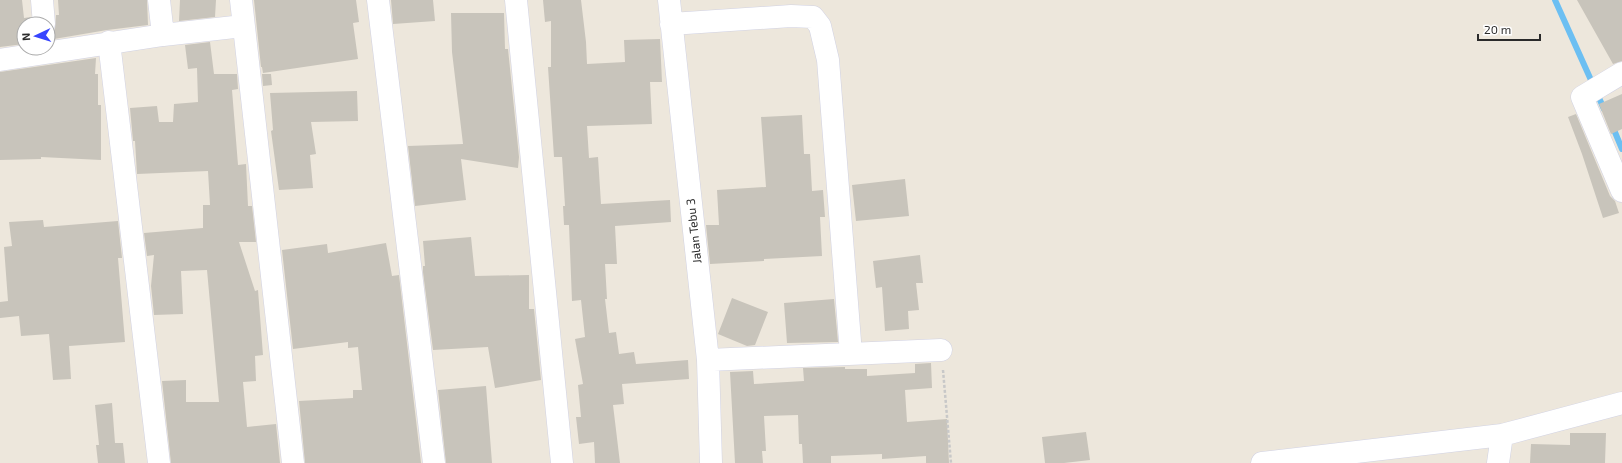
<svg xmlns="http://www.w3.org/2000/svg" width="1622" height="463" viewBox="0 0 1622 463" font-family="'Exo 2',sans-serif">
<rect width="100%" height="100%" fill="#ede7dc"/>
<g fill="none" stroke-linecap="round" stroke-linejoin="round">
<!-- stream -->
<path stroke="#6cbff2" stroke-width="6" d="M 1555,0 L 1604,109
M 1612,125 L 1622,149"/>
</g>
<!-- building -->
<path fill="#c8c4bb" d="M 0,0 L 22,0 L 24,18 L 31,17 L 31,24 L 24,24 L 24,44 L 0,47 Z
M 58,0 L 147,0 L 148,25 L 107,30 L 48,40 L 48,35 L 51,34 L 55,29 L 56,15 L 59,15 Z
M 180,0 L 216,0 L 215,17 L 179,21 Z
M 254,0 L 356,0 L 359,22 L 353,23 L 358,59 L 263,73 L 262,67 L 261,67 Z
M 391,0 L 433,0 L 435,21 L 393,24 Z
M 543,0 L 581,0 L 586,42 L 587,64 L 625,62 L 624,40 L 660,39 L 662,82 L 650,82 L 652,124 L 587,126 L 589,158 L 598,157 L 601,204 L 670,200 L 671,222 L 615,226 L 617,264 L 605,264 L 607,299 L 605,299 L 609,333 L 616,332 L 619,354 L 634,352 L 636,364 L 688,360 L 689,379 L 622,384 L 624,404 L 613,405 L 620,463 L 595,463 L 594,442 L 579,444 L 576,417 L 581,417 L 578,385 L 583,384 L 575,339 L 585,337 L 581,300 L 572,301 L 569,225 L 564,225 L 563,206 L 565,206 L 562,157 L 554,157 L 548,67 L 551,67 L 551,21 L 545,22 Z
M 1577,0 L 1622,0 L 1622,61 L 1613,64 Z
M 451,13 L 504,13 L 505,49 L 508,49 L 519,157 L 518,168 L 461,159 L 466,200 L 415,206 L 408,146 L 463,144 L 452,52 Z
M 210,42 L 214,74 L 237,74 L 238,89 L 232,90 L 238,165 L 246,164 L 248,206 L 252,206 L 256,242 L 239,242 L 255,291 L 258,290 L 263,355 L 255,356 L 256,381 L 243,382 L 247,427 L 276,424 L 280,463 L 171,463 L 162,381 L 186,380 L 186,402 L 219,402 L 207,270 L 181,271 L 183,314 L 154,315 L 151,286 L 154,255 L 147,256 L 144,233 L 203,228 L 203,205 L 210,205 L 208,171 L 137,174 L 135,141 L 133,141 L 130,108 L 157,106 L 159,122 L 173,122 L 174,104 L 198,102 L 197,68 L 188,69 L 185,45 Z
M 96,58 L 95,74 L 98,74 L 98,105 L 101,105 L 101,160 L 41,157 L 41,159 L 0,160 L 0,72 Z
M 262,74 L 271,74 L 272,85 L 263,86 Z
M 357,91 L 358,121 L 311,122 L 316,154 L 310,155 L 313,188 L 279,190 L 271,131 L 273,130 L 270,93 Z
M 1622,94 L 1622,129 L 1611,134 L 1599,104 Z
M 1576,114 L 1610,196 L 1615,201 L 1619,213 L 1603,218 L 1582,154 L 1568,117 Z
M 802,115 L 804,154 L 810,154 L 812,191 L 823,190 L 825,217 L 820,217 L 822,256 L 764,259 L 764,261 L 710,264 L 706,225 L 719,225 L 717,190 L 766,187 L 761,117 Z
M 905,179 L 909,216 L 856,221 L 852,185 Z
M 43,220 L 44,227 L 118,221 L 122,258 L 118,258 L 125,342 L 69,346 L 71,379 L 53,380 L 49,334 L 21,336 L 19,316 L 0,318 L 0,302 L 8,301 L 4,247 L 12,246 L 9,222 Z
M 471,237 L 475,276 L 529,275 L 529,309 L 534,309 L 541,380 L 495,388 L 488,347 L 433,350 L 423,272 L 423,266 L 425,266 L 423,241 Z
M 386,243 L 392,276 L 399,275 L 421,463 L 305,463 L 299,401 L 353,398 L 353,390 L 362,390 L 358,347 L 348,348 L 348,342 L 293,349 L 282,250 L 327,244 L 328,253 Z
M 920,255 L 923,283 L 916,283 L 919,310 L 908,311 L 909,329 L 885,331 L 882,287 L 876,288 L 873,261 Z
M 732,298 L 768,312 L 755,345 L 747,346 L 718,334 Z
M 834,299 L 838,342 L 787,343 L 784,303 Z
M 931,363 L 932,388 L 905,390 L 907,422 L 947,419 L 949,463 L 926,463 L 926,456 L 882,459 L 882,454 L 831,456 L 831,463 L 803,463 L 802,444 L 799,444 L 798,415 L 764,416 L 766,451 L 762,451 L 763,463 L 735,463 L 730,372 L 753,371 L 754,384 L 804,381 L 803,368 L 845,367 L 845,369 L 867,369 L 867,376 L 915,373 L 915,364 Z
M 486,386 L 492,463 L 446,463 L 438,390 Z
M 112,403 L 115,443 L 123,443 L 125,463 L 98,463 L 96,445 L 99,445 L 95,405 Z
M 1086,432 L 1090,460 L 1064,463 L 1045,463 L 1042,437 Z
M 1570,433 L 1606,433 L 1605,463 L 1530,463 L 1531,444 L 1570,445 Z"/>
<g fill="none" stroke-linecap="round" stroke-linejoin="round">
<defs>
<path id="street" d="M 42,0 L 44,24
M 159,0 L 163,35
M 241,0 L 293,463
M 378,0 L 434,463
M 516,0 L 562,463
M 669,0 L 708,360 L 711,463
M 671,24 L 791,16 L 813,17 L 820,26 L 828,60 L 851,354
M 109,42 L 159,463
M 0,60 L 163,35 L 243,26
M 1622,73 L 1582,97 L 1622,191
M 708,360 L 941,350
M 1262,463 L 1502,435 L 1622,403
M 1498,463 L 1502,435"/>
</defs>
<!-- street casing -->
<use href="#street" stroke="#d1d2e3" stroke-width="23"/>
<!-- path -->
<path stroke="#c8c8c8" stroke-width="2.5" stroke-dasharray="3 2" stroke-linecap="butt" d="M 943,370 L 951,463"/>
<!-- street -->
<use href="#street" stroke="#fff" stroke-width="22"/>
</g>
<g text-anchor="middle" stroke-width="3.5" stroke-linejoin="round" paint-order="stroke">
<!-- street labels -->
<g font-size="12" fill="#2a2a2a" stroke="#fff">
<text transform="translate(694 231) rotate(-96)" y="4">Jalan Tebu 3</text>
</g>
</g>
<!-- north arrow -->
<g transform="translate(36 36) rotate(266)"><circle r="19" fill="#ffffff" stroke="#aaaaaa"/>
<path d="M0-3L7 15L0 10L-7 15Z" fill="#3745fe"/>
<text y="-6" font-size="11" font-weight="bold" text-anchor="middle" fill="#2a2a2a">N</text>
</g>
<!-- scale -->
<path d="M1478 34v6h62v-6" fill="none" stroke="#2a2a2a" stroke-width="2"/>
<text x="1484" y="34" font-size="12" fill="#2a2a2a" stroke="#ffffff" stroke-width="3" paint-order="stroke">20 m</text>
</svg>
